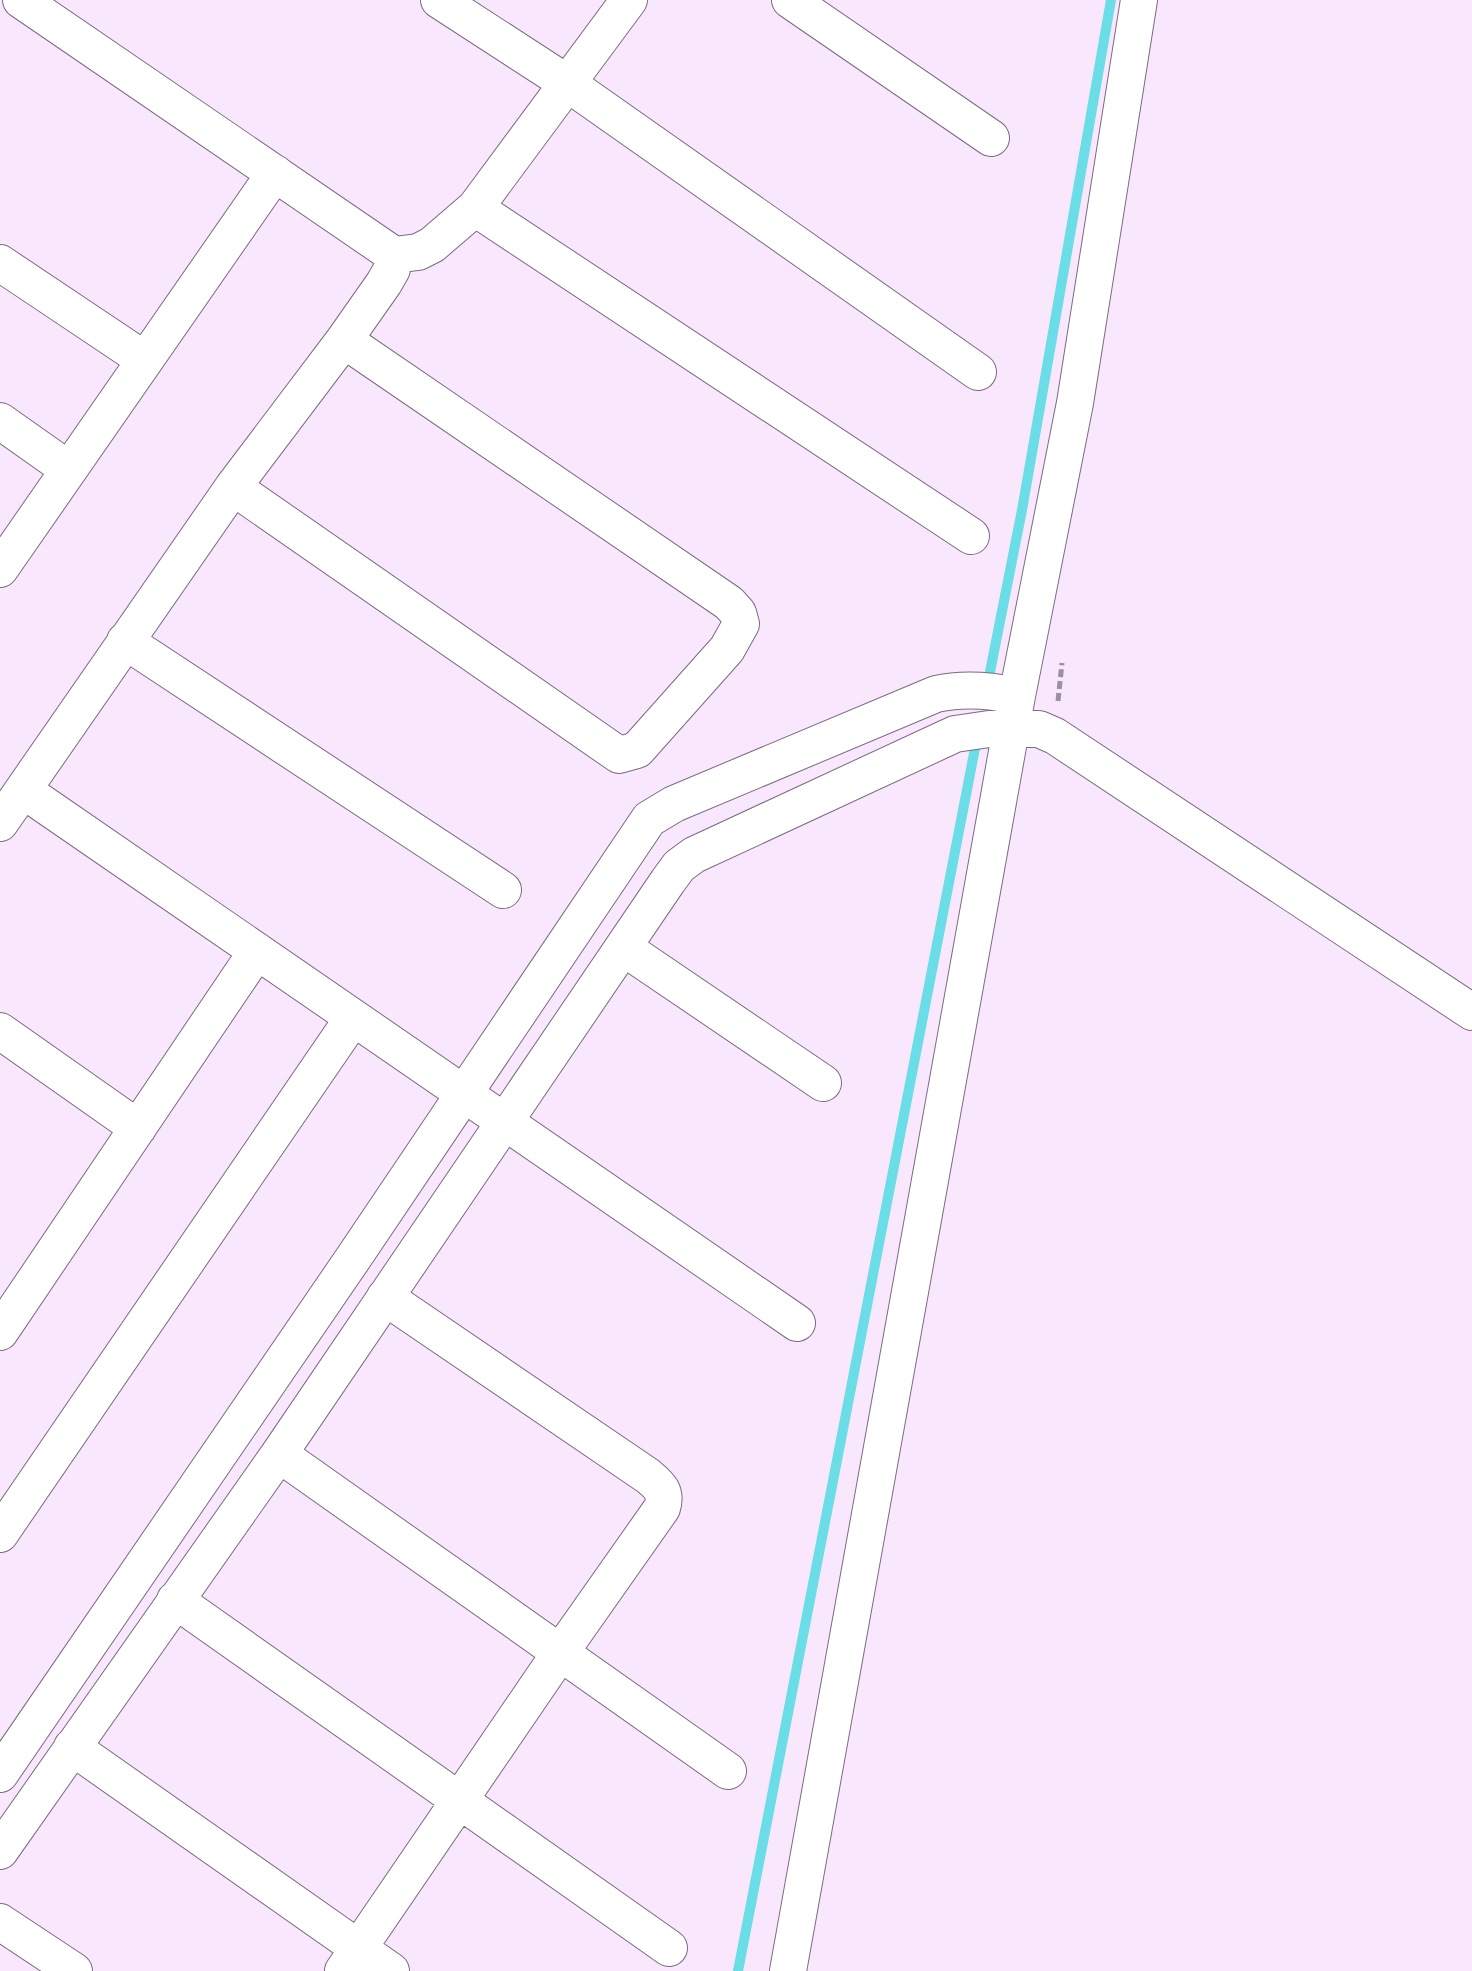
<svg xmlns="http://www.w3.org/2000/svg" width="1472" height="1971" viewBox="0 0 1472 1971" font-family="'Source Sans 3',sans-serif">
<rect width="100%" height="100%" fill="#f9e7fe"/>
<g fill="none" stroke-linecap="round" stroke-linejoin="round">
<!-- stream -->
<path stroke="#6adde6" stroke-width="10" d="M 987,687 L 1022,510 L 1111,0
M 738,1971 L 977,738"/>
<defs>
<path id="minor" d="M 21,0 L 394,255 L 418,252 L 432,245 L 475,208 L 629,0
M 439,0 L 567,83 L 978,372
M 790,0 L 991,138
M 475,208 L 971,536
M 0,263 L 145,360
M 0,421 L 68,469
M 233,487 L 619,755 L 637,750 L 727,649 L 741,624 L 738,613 L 729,603 L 344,340
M 0,569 L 275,173
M 125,641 L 503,890
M 23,790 L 797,1323
M 0,823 L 233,487 L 344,340 L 384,283 L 392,269 L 394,255
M 624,948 L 823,1083
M 0,1031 L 138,1128
M 0,1332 L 257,951
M 279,1454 L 728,1771
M 0,1534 L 353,1018
M 175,1600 L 669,1948
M 72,1747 L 391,1971
M 0,1774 L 354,1257 L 649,819 L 674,804 L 936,694 C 963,688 990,690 1017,696
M 0,1851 L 279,1454 L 668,881 L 679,866 L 694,855 L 955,734 L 989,729 L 1039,729 L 1055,736 L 1472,1012
M 0,1922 L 74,1971
M 343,1971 L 560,1653 L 662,1508 C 667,1492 660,1486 648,1476 L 385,1297
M 788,1971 L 1017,696 L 1075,403 L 1139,0"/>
</defs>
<!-- minor casing -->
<use href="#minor" stroke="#7b6b7f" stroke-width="38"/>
<!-- path -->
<path stroke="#9c8f9f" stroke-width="5" stroke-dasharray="8 4" stroke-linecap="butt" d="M 1058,701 L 1062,663"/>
<!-- minor -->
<use href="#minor" stroke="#fff" stroke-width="36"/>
</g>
</svg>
